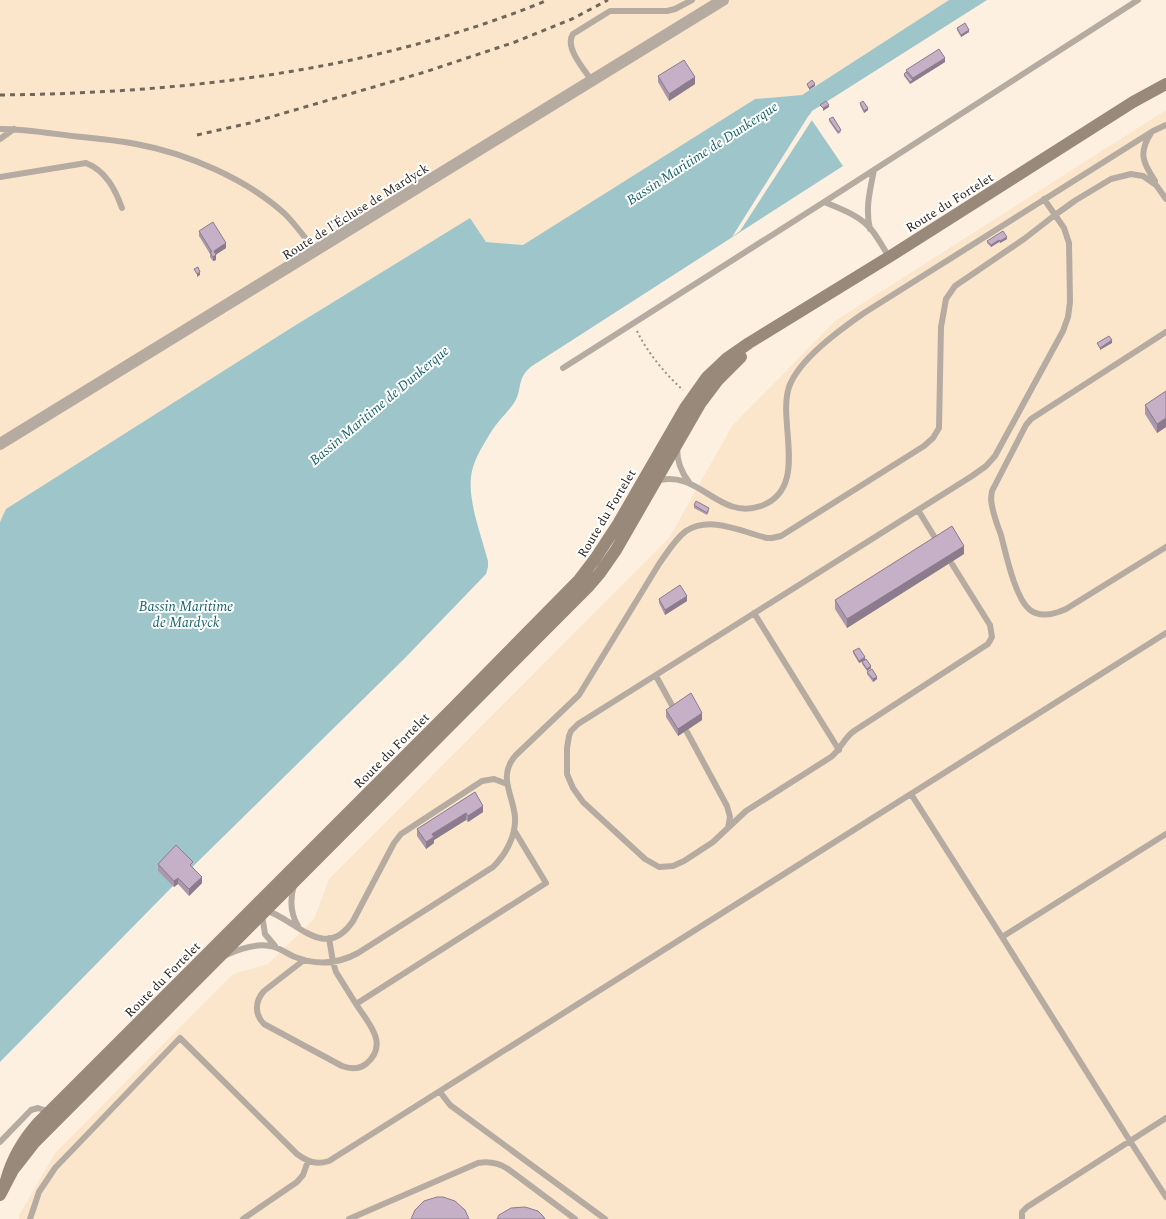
<svg xmlns="http://www.w3.org/2000/svg" width="1166" height="1219" viewBox="0 0 1166 1219" font-family="Spectral,serif">
<rect width="100%" height="100%" fill="#fdf0e0"/>
<!-- built -->
<path fill="#fbe6cc" d="M 0,0 L 949,0 L 802,95 L 755,99 L 523,245 L 486,242 L 470,218 L 291,328 L 7,509 L 0,522 Z
M 1166,110 L 1166,1219 L 19,1219 L 19,1215 L 55,1153 L 233,974 L 268,964 L 314,919 L 329,879 L 669,538 L 732,426 L 835,321 Z"/>
<!-- water -->
<path fill="#9ec5c9" d="M 949,0 L 987,0 L 812,111 L 809,116 L 843,166 L 532,366 C 516,378 523,389 514,403 C 507,413 498,421 491,432 C 484,444 475,457 472,471 C 466,497 481,534 488,561 L 488,567 L 486,574 L 405,658 L 171,888 L 0,1062 L 0,522 L 6,509 L 291,328 L 470,218 L 486,242 L 523,245 L 755,99 L 802,95 Z"/>
<!-- pier -->
<path fill="#fdf0e0" d="M 809,115 L 812,120 L 740,231 L 732,237 Z"/>
<g fill="none" stroke-linecap="round" stroke-linejoin="round">
<!-- path -->
<path stroke="#9c9286" stroke-width="2" stroke-dasharray="2 3" stroke-linecap="butt" d="M 637,331 C 647,352 666,375 683,390"/>
<!-- lane -->
<path stroke="#b6aba1" stroke-width="6" d="M 592,81 C 584,69 564,47 573,34 L 610,11 L 667,11 L 675,9 L 692,0
M 0,129 C 24,129 48,133 72,136 C 93,138 115,140 136,144 C 186,153 247,179 285,214 C 296,225 306,239 316,252
M 1151,133 C 1138,153 1143,163 1155,181
M 0,139 L 14,129
M 0,177 L 86,163 C 106,171 115,189 122,208
M 824,202 C 841,209 858,215 870,228 C 877,236 883,247 889,257
M 870,229 C 865,209 870,190 874,170
M 1166,332 L 1031,419 L 1026,425 L 992,491 L 991,499 C 992,512 997,524 1001,535 C 1006,554 1015,598 1030,610 C 1041,618 1055,614 1066,609 L 1166,547
M 563,368 L 824,202 L 1138,0
M 677,448 C 677,461 681,472 689,482
M 656,481 C 699,468 718,521 761,506 C 810,488 777,423 789,387 C 799,359 841,329 864,313 L 1153,131 L 1166,125
M 918,510 L 937,541
M 952,564 L 990,625 L 992,637 L 988,644 L 854,731 C 844,738 841,749 831,757 L 746,811 L 713,842 L 684,861 L 673,866 L 659,867 L 645,859 L 583,802 L 573,788 L 567,774 L 567,748 L 569,736 L 571,731 L 578,724 L 972,476 L 986,466 L 995,456 L 1063,331 L 1068,317 L 1070,302 L 1069,243 L 1064,228 L 1044,199
M 754,613 L 839,750
M 656,676 L 674,709
M 687,732 L 727,806 L 730,817 L 728,828
M 911,794 L 1002,937 L 1166,834
M 294,885 C 290,899 290,913 298,926
M 265,910 C 296,919 325,963 353,921 L 394,843 L 401,834 L 482,781 L 494,779 L 507,784
M 262,915 L 265,934 L 275,946
M 1002,937 L 1130,1141 L 1166,1118
M 329,938 L 333,962 L 336,972 L 356,1004 L 546,883 L 514,830
M 226,955 C 239,949 255,943 270,946 C 279,947 287,954 295,957 C 316,965 338,964 358,953 L 493,867 C 506,854 516,836 515,817 C 513,794 497,776 516,755 L 579,695 L 659,564 C 667,553 675,539 686,531 C 711,515 742,532 767,538 L 772,538 L 781,536 L 924,446 L 933,438 L 939,428 L 941,327 L 946,299 L 955,286 L 1024,239 L 1055,215 L 1076,200 L 1111,179 L 1131,174 L 1143,176 L 1156,185 L 1166,199
M 304,960 L 264,991 C 255,1001 254,1014 264,1024 L 342,1066 C 350,1069 358,1070 366,1064 C 390,1044 368,1023 356,1004
M 440,1092 L 450,1105 L 605,1219
M 0,1142 L 31,1110 L 38,1108 L 50,1112
M 30,1219 L 39,1192 L 55,1168 L 180,1038 L 297,1154 C 308,1162 316,1165 329,1161 L 1166,633
M 243,1219 L 297,1182 L 303,1175 L 308,1161
M 349,1219 L 478,1163 C 490,1161 499,1163 508,1169 L 575,1219
M 1022,1219 L 1022,1212 L 1027,1207 L 1130,1141 L 1166,1197"/>
<!-- street -->
<path stroke="#b6aba1" stroke-width="12" d="M 0,444 L 723,0"/>
<!-- secondary -->
<path stroke="#99897b" stroke-width="12" d="M 5,1184 C 11,1160 21,1142 38,1123 L 452,709 L 579,580 L 595,559 L 618,524 L 685,408 L 707,377 L 726,359 L 749,343 L 889,257 L 1133,102 L 1166,84
M 0,1195 L 13,1170 L 34,1143 L 588,587 L 600,573 L 616,550 L 700,404 L 718,380 L 741,357"/>
<!-- rail -->
<path stroke="#6f665c" stroke-width="3" stroke-dasharray="5 5" stroke-linecap="butt" d="M 0,95 C 186,93 375,71 548,0
M 197,135 L 250,123 L 425,72 L 515,42 L 572,19 L 608,0"/>
</g>
<!-- wall -->
<path fill="#aa97ac" d="M 957,28 L 969,32 L 961,37 L 957,30 Z
M 945,62 L 910,84 L 904,76 L 904,74 L 906,72 L 906,70 Z
M 658,76 L 695,84 L 669,101 L 658,82 Z
M 860,103 L 868,110 L 864,113 L 860,105 Z
M 829,119 L 841,132 L 838,134 L 829,121 Z
M 199,231 L 226,248 L 216,254 L 216,260 L 213,261 L 210,257 L 210,254 L 199,236 Z
M 1007,239 L 1000,243 L 999,242 L 991,247 L 987,243 L 987,241 Z
M 1166,391 L 1166,427 L 1157,433 L 1145,414 L 1145,405 Z
M 694,505 L 709,511 L 707,515 L 694,508 Z
M 964,554 L 847,628 L 835,609 L 835,600 Z
M 659,599 L 687,601 L 665,615 L 659,603 Z
M 853,651 L 865,660 L 859,663 L 853,653 Z
M 862,662 L 871,668 L 867,671 L 862,664 Z
M 867,672 L 877,679 L 873,682 L 867,674 Z
M 666,710 L 702,720 L 678,736 L 666,717 Z
M 475,792 L 483,812 L 468,822 L 466,820 L 434,840 L 434,843 L 426,849 L 417,836 L 417,829 Z
M 158,864 L 193,867 L 202,883 L 189,896 L 178,884 L 174,887 L 158,871 Z"/>
<!-- shaded-wall -->
<path fill="#8b7b8c" d="M 969,30 L 969,32 L 961,37 L 961,35 Z
M 945,58 L 945,62 L 910,84 L 910,82 L 913,80 L 913,78 Z
M 695,77 L 695,84 L 669,101 L 669,94 Z
M 815,84 L 815,86 L 809,90 L 809,88 Z
M 829,105 L 829,107 L 823,111 L 823,108 Z
M 868,108 L 868,110 L 864,113 L 864,111 Z
M 1007,237 L 1007,239 L 1000,243 L 1000,241 Z
M 999,240 L 999,242 L 991,247 L 991,245 Z
M 226,243 L 226,248 L 214,256 L 214,251 Z
M 216,255 L 216,260 L 213,261 L 213,257 Z
M 200,272 L 200,275 L 197,277 L 197,274 Z
M 1112,340 L 1112,343 L 1100,350 L 1100,348 Z
M 1166,418 L 1166,427 L 1157,433 L 1157,424 Z
M 964,546 L 964,554 L 847,628 L 847,619 Z
M 687,596 L 687,601 L 665,615 L 665,610 Z
M 865,657 L 865,660 L 859,663 L 859,661 Z
M 871,666 L 871,668 L 867,671 L 867,669 Z
M 877,677 L 877,679 L 873,682 L 873,679 Z
M 702,713 L 702,720 L 678,736 L 678,729 Z
M 483,806 L 483,812 L 468,822 L 468,816 Z
M 466,813 L 466,820 L 434,840 L 434,843 L 426,849 L 426,842 L 432,834 Z
M 202,877 L 202,883 L 189,896 L 189,889 Z
M 178,878 L 178,884 L 174,887 L 174,881 Z"/>
<!-- building -->
<path fill="#c6b0c8" stroke="#8b7b8c" d="M 965,23 L 969,30 L 961,35 L 957,28 Z
M 939,49 L 945,58 L 913,78 L 906,70 Z
M 684,60 L 695,77 L 669,94 L 658,76 Z
M 906,72 L 913,80 L 910,82 L 904,74 Z
M 812,80 L 815,84 L 809,88 L 807,84 Z
M 826,101 L 829,105 L 823,108 L 820,105 Z
M 863,101 L 868,108 L 864,111 L 860,103 Z
M 833,117 L 841,130 L 838,132 L 829,119 Z
M 213,222 L 226,243 L 214,251 L 216,255 L 213,257 L 210,252 L 212,252 L 199,231 Z
M 1003,231 L 1007,237 L 1000,241 L 999,240 L 991,245 L 987,241 Z
M 198,267 L 200,272 L 197,274 L 194,269 Z
M 1109,336 L 1112,340 L 1100,348 L 1097,343 Z
M 1166,391 L 1166,418 L 1157,424 L 1145,405 Z
M 696,501 L 709,508 L 707,513 L 694,505 Z
M 952,526 L 964,546 L 847,619 L 835,600 Z
M 680,585 L 687,596 L 665,610 L 659,599 Z
M 859,648 L 865,657 L 859,661 L 853,651 Z
M 866,659 L 871,666 L 867,669 L 862,662 Z
M 872,669 L 877,677 L 873,679 L 867,672 Z
M 691,693 L 702,713 L 678,729 L 666,710 Z
M 475,792 L 483,806 L 468,816 L 466,813 L 432,834 L 434,837 L 426,842 L 417,829 Z
M 176,845 L 193,862 L 190,865 L 202,877 L 189,889 L 178,878 L 174,881 L 158,864 Z
M 437,1197 L 443,1197 L 455,1201 L 465,1210 L 469,1219 L 411,1219 L 415,1210 L 424,1201 Z
M 525,1207 L 538,1211 L 543,1216 L 545,1219 L 497,1219 L 499,1215 L 511,1208 Z"/>
<g text-anchor="middle" stroke-width="4" stroke-linejoin="round" paint-order="stroke">
<!-- street labels -->
<g font-size="13" fill="#2c261e" stroke="#fff">
<text transform="translate(949 202) rotate(-32)" y="5">Route du Fortelet</text>
<text transform="translate(355 211) rotate(-32)" y="5">Route de l'Écluse de Mardyck</text>
<text transform="translate(606 513) rotate(-59)" y="5">Route du Fortelet</text>
<text transform="translate(391 750) rotate(-45)" y="5">Route du Fortelet</text>
<text transform="translate(162 979) rotate(-45)" y="5">Route du Fortelet</text>
</g>
<!-- water labels -->
<g font-size="14" font-style="italic" fill="#15636a" stroke="#fff">
<text transform="translate(702 153) rotate(-33)" y="5">Bassin Maritime de Dunkerque</text>
<text transform="translate(379 405) rotate(-40)" y="5">Bassin Maritime de Dunkerque</text>
<text x="186" y="611">Bassin Maritime<tspan x="186" dy="16">de Mardyck</tspan></text>
</g>
</g>
</svg>
